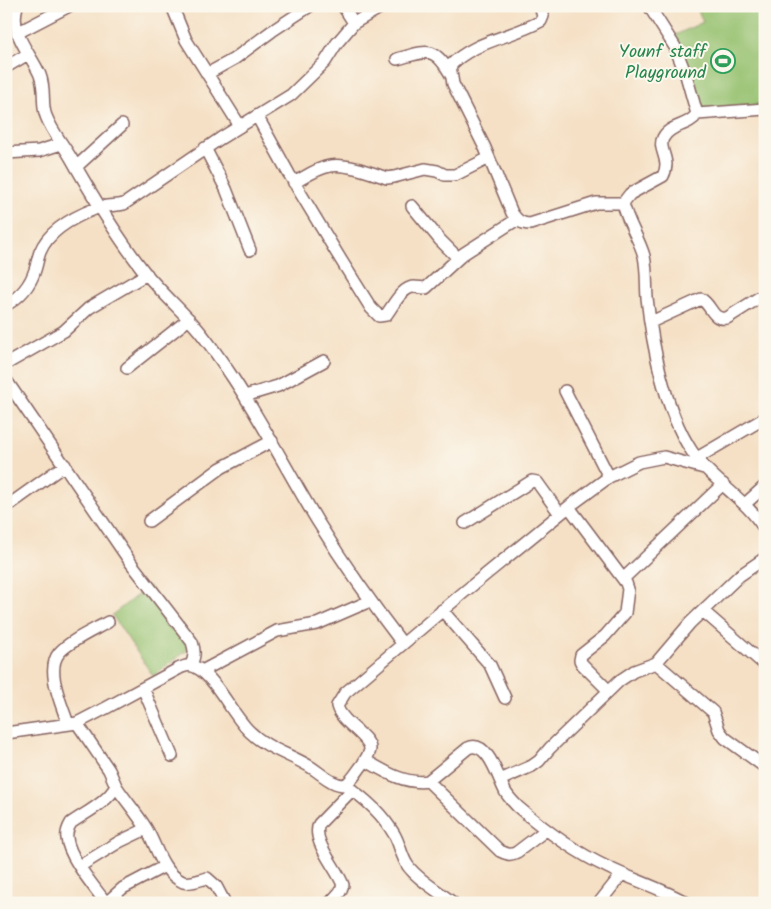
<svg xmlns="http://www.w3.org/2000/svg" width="771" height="909" viewBox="0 0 771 909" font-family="Kalam,sans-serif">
<rect width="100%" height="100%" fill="#fbf7ec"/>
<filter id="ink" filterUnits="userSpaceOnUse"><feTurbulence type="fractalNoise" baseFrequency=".02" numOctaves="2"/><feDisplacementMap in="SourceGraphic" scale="10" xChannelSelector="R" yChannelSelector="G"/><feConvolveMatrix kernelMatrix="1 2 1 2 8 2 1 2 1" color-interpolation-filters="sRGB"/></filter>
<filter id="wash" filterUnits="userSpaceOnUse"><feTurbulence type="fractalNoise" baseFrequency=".0096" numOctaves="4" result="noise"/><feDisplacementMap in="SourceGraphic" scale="20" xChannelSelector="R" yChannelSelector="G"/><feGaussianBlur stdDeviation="1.12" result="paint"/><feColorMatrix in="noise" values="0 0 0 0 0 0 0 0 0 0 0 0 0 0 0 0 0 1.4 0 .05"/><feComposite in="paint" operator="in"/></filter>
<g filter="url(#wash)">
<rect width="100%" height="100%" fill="#f5e0c5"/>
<!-- green -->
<path fill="#96c16f" stroke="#70704d" d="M 696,6 L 765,6 L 765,110 L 698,114 L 669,38 L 703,22 Z
M 149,586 L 193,646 L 153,676 L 112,615 Z"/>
</g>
<g filter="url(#ink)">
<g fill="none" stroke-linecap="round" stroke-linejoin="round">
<defs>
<path id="minor" d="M 17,6 C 9,34 30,52 40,75 C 46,91 41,104 46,116 C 52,132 63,144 71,158 C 93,197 116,235 143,270 C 159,290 178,307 195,326 C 209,342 221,360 233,378 C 264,425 289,474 318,522 C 344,564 372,604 402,643
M 172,6 L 186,40 L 240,126
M 343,6 L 354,23
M 540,6 L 543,16 L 541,21 C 513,37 473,41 450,66 L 453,84 L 485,148 L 512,213 C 517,220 521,224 530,224 L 596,203 L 623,203
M 649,6 L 675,47 L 686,75 L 697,114
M 17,33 L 69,6
M 397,59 C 427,51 434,45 451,75
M 6,67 L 28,54
M 207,74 L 234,59 L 272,31 L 310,6
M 697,114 C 689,127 670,124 663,138 C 657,150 672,159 663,176 L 630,194 L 623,203 C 627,222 639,238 644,256 C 647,270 646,284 647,298 C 652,345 665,410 691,450 C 711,481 746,498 765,530
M 697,114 L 765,109
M 257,116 L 289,174 L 341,260 L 371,308 L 379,316 L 386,315 C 393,306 402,287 414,287 C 418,287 422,288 426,288 L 463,254 L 516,220
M 205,148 L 226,189 L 250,250
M 6,153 L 39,151 L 61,144
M 76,167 L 122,125
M 294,183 C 305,177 317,168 330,166 C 346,163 372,173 387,178 L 394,177 L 425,169 L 437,171 L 445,175 L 455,175 L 489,158
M 412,206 L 440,240 L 458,258
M 6,305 C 20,297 30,286 35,270 C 37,264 38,257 40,252 C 49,229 76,216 97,208 C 105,205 116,206 124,204 L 221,138 L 291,95 L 325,62 L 337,43 L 354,23 L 383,6
M 651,322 L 701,299 C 712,305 712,321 727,318 L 765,294
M 6,364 L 64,331 L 89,308 L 147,274
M 127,368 L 189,319
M 6,380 L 131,563 L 192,642 C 195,651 195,656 191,665
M 565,391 L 609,477
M 245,396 L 278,386 L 324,361
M 697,458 L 765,418
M 745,504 L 765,486
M 6,507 L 65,465
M 569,507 L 626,583 L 628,589 L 625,613 L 605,636 L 581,655 L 580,660 L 582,664 L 608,690
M 149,521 L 221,468 L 272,441
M 465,523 L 532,481 L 537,482 L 560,514
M 623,579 L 723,484
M 442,610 L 490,665 L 505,698
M 703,611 L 765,665
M 656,663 L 690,623 L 739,576 L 765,558
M 202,671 L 277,631 L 317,624 L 370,601
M 143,688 L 172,756
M 77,723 L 109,770 L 116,786 C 108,802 85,813 71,823 C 68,828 66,833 67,838 C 68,856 95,888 106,903
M 68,724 C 62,705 45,670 59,653 C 69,641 94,630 108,622
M 6,733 L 77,723 L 106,708 L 178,669 C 186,665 191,664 199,669 C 218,682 232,714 249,731 C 266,748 289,754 309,766 C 321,773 331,785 345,785 C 353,780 357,771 363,764 C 365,759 370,754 370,749 C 370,736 341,723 337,706 L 345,693 L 463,593 L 571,505 L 609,477 L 639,462 L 664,457 L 704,468
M 365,760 C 384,771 405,785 428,781 L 468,748 C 487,739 498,777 504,789 C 506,795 513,802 518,807 C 545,830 575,852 607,867 C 633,880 661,888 687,903
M 500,780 L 532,766 L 539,761 L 550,748 L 619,681 L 634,671 L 656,663 L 713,712 L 719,730 L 725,738 L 765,767
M 428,781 L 500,851 C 507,854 510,856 517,852 L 546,830
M 345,785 C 363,797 383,815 394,834 C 400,844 401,856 408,866 C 419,881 439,891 453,903
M 116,786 C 125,800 137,813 146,828 C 157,846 161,872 183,882 C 190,884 200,880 207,878 L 216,886 L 225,903
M 80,866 L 119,842 L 146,829
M 106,903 L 123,888 L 165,866
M 330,903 L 340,892 L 343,885 C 337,868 311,841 319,824 L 352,790
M 599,903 L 622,874"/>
</defs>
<!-- minor casing -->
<use href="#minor" stroke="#866361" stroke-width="14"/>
<!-- minor -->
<use href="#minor" stroke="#fff" stroke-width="11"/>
</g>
</g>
<!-- icons -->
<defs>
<symbol id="stadium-ring" viewBox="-11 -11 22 22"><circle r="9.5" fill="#fbf7ec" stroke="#2e9e5b" stroke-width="1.5"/><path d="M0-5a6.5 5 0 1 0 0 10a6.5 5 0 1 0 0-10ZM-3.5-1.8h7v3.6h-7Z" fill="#2e9e5b"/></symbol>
</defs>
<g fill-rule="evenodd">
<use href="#stadium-ring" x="709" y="47" width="28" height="28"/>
</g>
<g text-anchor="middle" stroke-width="4" stroke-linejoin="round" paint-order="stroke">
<!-- leisure labels -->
<g font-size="18" fill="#27864d" stroke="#fbf7ec" text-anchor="end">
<text x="706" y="57">Younf staff<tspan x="706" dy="21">Playground</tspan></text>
</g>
</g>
<!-- margin -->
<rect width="771" height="909" fill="none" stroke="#fbf7ec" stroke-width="25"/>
</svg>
